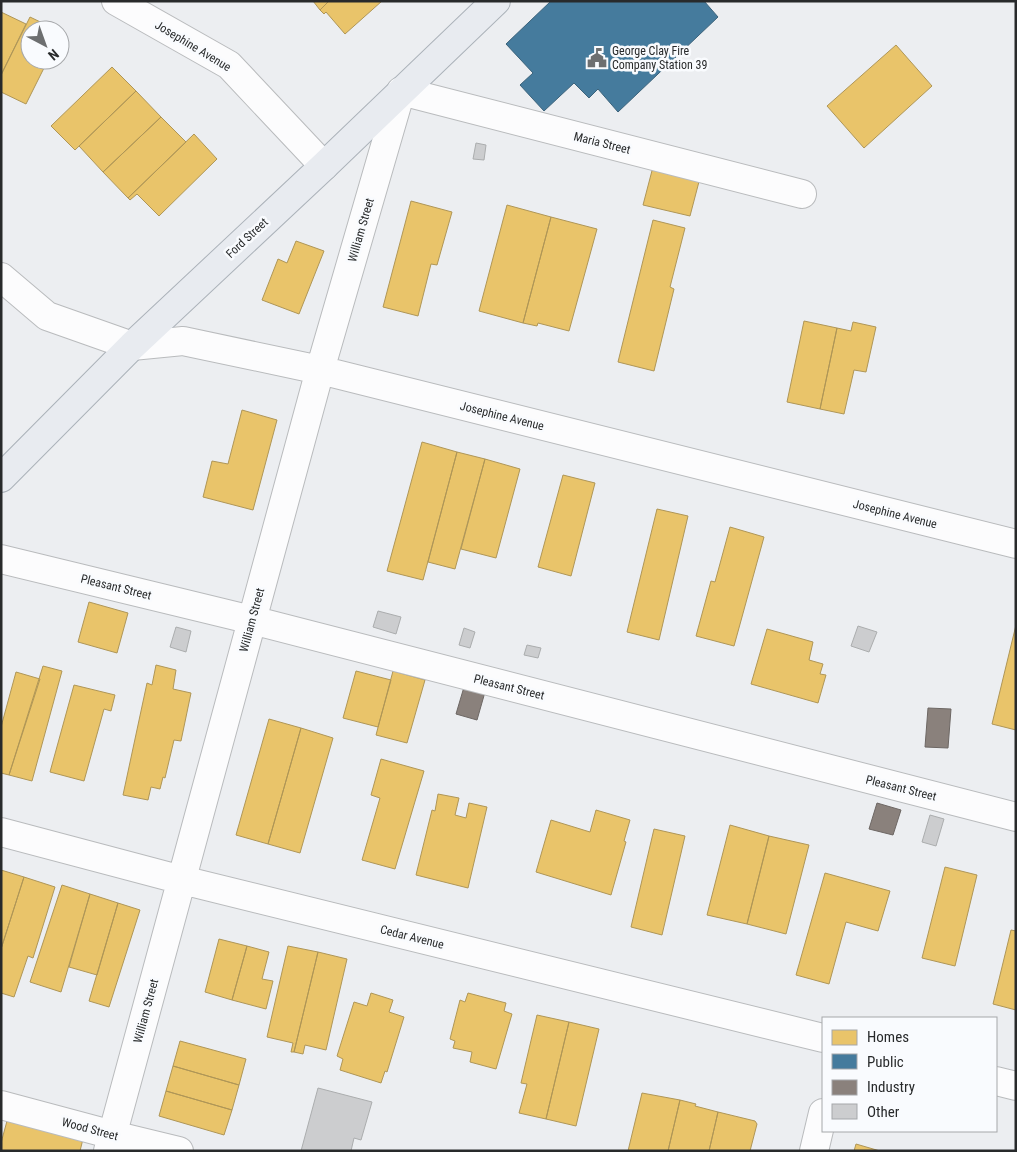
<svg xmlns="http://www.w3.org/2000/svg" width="1017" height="1152" viewBox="0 0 1017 1152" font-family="'Roboto Condensed',sans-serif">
<rect width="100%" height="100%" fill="#eceef1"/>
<!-- homes -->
<path fill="#e9c46a" stroke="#af9657" d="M 313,1 L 329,1 L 320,10 Z
M 329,1 L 382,1 L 345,34 L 326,12 L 324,14 L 320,10 Z
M 1,12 L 26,24 L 1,75 Z
M 30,17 L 57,30 L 30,30 L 30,60 L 48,60 L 26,104 L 1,92 L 1,75 Z
M 896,45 L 932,86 L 864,148 L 827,106 Z
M 112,67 L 136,91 L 75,150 L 51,126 Z
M 136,91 L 161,117 L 103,172 L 79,146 Z
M 161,117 L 186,142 L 128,198 L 103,172 Z
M 194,134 L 217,159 L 159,216 L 137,194 L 130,200 L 128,198 Z
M 654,163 L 701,174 L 690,216 L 643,205 Z
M 411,201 L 452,212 L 437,265 L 431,264 L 418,316 L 383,307 Z
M 507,205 L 551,217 L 523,323 L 479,311 Z
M 551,217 L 597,229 L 569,331 L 538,323 L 537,326 L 523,323 Z
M 653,220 L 685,228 L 670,287 L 674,289 L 654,371 L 618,362 Z
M 296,241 L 324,251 L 299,314 L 262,300 L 278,259 L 287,263 Z
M 804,321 L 837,328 L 820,409 L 787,402 Z
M 853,322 L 876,327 L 866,372 L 854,370 L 844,414 L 820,409 L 837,328 L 851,331 Z
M 242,410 L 277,420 L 253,510 L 203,497 L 212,461 L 228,464 Z
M 422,442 L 457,452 L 423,580 L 387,571 Z
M 457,452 L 485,459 L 455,569 L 428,562 Z
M 485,459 L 520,469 L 496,558 L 461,549 Z
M 563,475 L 595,483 L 571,576 L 538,567 Z
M 657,509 L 688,516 L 659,640 L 627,632 Z
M 730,527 L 764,537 L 734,646 L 696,636 L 711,581 L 715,582 Z
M 89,602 L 128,613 L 117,653 L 78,642 Z
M 1016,625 L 1016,730 L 992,724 Z
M 767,629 L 813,642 L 809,660 L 823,664 L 820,674 L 826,675 L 818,703 L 751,684 Z
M 156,665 L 176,670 L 173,689 L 191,693 L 181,741 L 174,740 L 165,778 L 163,777 L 160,789 L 151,787 L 148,800 L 123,795 L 147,683 L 152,685 Z
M 43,666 L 62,671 L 32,781 L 9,775 Z
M 356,671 L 391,680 L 378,727 L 343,718 Z
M 393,671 L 425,680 L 407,743 L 376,735 Z
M 16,672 L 40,679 L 9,775 L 1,773 L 1,727 Z
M 74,685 L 115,695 L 111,711 L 104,709 L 84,781 L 50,772 Z
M 269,719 L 301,728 L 268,844 L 236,835 Z
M 301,728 L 333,738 L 300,853 L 268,844 Z
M 381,759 L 424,771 L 395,869 L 362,860 L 380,798 L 371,795 Z
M 438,794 L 459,798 L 455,815 L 466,818 L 469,803 L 487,807 L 468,888 L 416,875 L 432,810 L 435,811 Z
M 596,810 L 630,820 L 624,841 L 626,842 L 611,895 L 536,872 L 551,820 L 590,832 Z
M 730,825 L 769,836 L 747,924 L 707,915 Z
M 654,829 L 685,836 L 662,935 L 631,927 Z
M 769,836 L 809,845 L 786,934 L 747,924 Z
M 945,867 L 977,875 L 955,966 L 922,958 Z
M 1,870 L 24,877 L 1,949 Z
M 825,873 L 890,891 L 878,931 L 846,922 L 829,984 L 796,975 Z
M 24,877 L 55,887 L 33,958 L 28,956 L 14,997 L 1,993 L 1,949 Z
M 62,885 L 90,894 L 61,992 L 30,982 Z
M 90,894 L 118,903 L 97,975 L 69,967 Z
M 118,903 L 140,910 L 109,1007 L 89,1001 Z
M 1011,930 L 1016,931 L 1016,1010 L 993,1004 Z
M 219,939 L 247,946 L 232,1000 L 205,992 Z
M 247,946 L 269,952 L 262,979 L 273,981 L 266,1009 L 232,1000 Z
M 288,946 L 318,952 L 294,1052 L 291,1052 L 293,1043 L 267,1037 Z
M 318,952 L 347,959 L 326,1050 L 305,1045 L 303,1054 L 294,1052 Z
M 371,993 L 393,1000 L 389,1012 L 404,1017 L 387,1072 L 385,1071 L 381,1083 L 340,1070 L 343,1059 L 337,1056 L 354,1002 L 367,1006 Z
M 468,993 L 506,1003 L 504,1011 L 512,1014 L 496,1069 L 470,1062 L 472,1052 L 453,1048 L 455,1041 L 450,1039 L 460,1000 L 465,1002 Z
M 537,1015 L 569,1022 L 546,1119 L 519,1113 L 527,1084 L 521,1083 Z
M 569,1022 L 599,1029 L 576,1126 L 546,1119 Z
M 180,1041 L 246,1059 L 239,1085 L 173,1066 Z
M 173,1066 L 239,1085 L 232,1110 L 166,1091 Z
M 166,1091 L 232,1110 L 224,1135 L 159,1116 Z
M 642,1093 L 680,1100 L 668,1151 L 628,1151 Z
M 680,1100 L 696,1104 L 695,1106 L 718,1112 L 709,1151 L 668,1151 Z
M 718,1112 L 755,1121 L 757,1124 L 750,1151 L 709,1151 Z
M 7,1121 L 30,1127 L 85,1131 L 80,1151 L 1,1151 L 1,1143 Z
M 856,1144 L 880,1151 L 854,1151 Z"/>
<!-- public -->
<path fill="#457b9d" stroke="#3c637b" d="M 551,1 L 704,1 L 718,17 L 618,112 L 598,89 L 589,98 L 574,83 L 544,111 L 520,85 L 533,73 L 506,44 Z"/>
<!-- industry -->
<path fill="#8a817c" stroke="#6d6764" d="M 464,687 L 485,692 L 477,720 L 456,714 Z
M 928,708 L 951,709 L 948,748 L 925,747 Z
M 877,803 L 901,810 L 893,835 L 869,829 Z"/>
<!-- building -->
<path fill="#cccdcf" stroke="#abadae" d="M 476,143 L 486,145 L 484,160 L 473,159 Z
M 378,611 L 401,617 L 396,634 L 373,627 Z
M 858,626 L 877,632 L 869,652 L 851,646 Z
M 176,627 L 191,631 L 186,652 L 170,647 Z
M 464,628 L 475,632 L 470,648 L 459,645 Z
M 527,645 L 541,648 L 538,658 L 524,655 Z
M 930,815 L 944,819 L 936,846 L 922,842 Z
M 318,1088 L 372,1102 L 361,1140 L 354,1138 L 351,1151 L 301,1151 Z"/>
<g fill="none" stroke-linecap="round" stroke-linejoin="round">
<defs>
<path id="minor" d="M 116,1 L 229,65 L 324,166
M 1,277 L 47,316 L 132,346 L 183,341 L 320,370 L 1016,544
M 1,559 L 252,620 L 1016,817
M 1,832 L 182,880 L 823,1038
M 996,1081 L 1016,1086
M 1,1105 L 113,1135 L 179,1151
M 108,1151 L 320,370 L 401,91 L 802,194
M 814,1151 L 823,1113"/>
<path id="major" d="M 1,478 L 132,346 L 324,166 L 496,1"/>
</defs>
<!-- minor casing -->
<use href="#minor" stroke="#b9bbbd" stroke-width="30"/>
<!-- major casing -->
<use href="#major" stroke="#abb2b9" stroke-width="30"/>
<!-- minor -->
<use href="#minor" stroke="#fcfcfd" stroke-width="28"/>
<!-- major -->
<use href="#major" stroke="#e8ebf0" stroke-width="28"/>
</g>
<!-- icons -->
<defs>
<symbol id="civic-bare" viewBox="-9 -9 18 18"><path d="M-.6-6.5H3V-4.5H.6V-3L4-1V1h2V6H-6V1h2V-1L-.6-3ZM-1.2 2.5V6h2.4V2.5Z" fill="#6d6f70" stroke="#f9fbfe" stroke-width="2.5" paint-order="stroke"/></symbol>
</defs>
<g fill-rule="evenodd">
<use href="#civic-bare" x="583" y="44" width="28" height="28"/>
</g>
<g text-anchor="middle" stroke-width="5" stroke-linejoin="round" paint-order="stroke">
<!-- street labels -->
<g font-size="12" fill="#282a2b" stroke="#f9fbfe">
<text transform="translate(193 46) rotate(31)" y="4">Josephine Avenue</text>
<text transform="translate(602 143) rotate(14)" y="4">Maria Street</text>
<text transform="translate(361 230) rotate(-74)" y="4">William Street</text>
<text transform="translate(247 238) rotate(-43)" y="4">Ford Street</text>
<text transform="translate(502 416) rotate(14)" y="4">Josephine Avenue</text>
<text transform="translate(895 514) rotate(14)" y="4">Josephine Avenue</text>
<text transform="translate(116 587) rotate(14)" y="4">Pleasant Street</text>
<text transform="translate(252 620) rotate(-75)" y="4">William Street</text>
<text transform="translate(509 687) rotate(14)" y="4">Pleasant Street</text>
<text transform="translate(901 788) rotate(14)" y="4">Pleasant Street</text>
<text transform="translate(412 937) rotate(14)" y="4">Cedar Avenue</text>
<text transform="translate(146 1011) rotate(-75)" y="4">William Street</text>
<text transform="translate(90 1129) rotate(15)" y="4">Wood Street</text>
</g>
<!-- poi labels -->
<g font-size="12" fill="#282a2b" stroke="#f9fbfe" text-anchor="start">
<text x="612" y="55">George Clay Fire<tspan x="612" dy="14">Company Station 39</tspan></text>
</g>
</g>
<!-- border -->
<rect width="1017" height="1152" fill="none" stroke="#282a2b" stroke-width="5"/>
<!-- legend -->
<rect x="822" y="1017" width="175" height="115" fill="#f9fbfe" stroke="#a5a7aa"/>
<rect x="832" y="1030" width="25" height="15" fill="#e9c46a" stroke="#a5a7aa"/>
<text x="867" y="1042" font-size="15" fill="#282a2b">Homes</text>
<rect x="832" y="1054" width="25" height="15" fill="#457b9d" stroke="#a5a7aa"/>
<text x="867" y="1067" font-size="15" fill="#282a2b">Public</text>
<rect x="832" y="1080" width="25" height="15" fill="#8a817c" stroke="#a5a7aa"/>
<text x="867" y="1092" font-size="15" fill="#282a2b">Industry</text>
<rect x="832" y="1104" width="25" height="15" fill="#cccdcf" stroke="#a5a7aa"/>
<text x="867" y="1117" font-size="15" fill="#282a2b">Other</text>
<!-- north arrow -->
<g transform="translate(45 45) rotate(139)"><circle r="24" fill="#f9fbfe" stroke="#a5a7aa"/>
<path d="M0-4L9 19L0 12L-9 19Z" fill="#6d6f70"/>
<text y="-8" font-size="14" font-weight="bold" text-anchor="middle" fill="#282a2b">N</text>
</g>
</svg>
